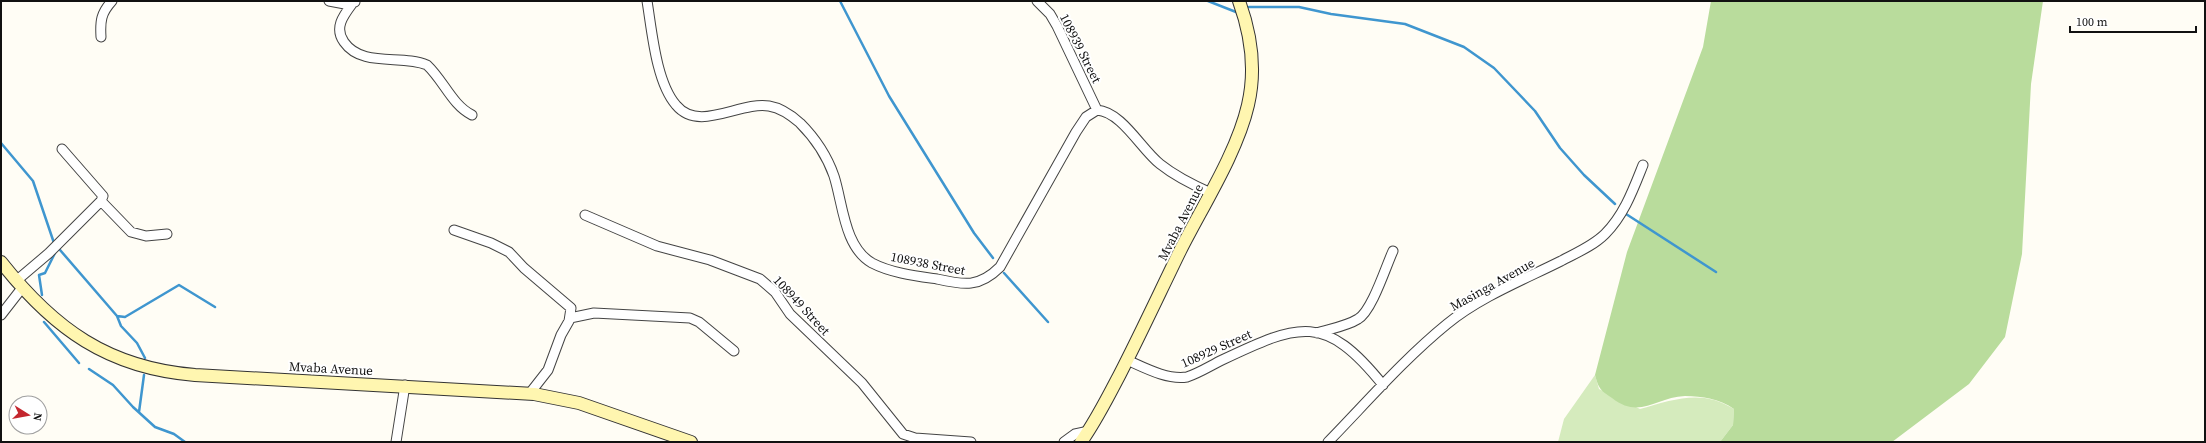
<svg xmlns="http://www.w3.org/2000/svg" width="2206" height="443" viewBox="0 0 2206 443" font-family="'Source Serif 4',serif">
<rect width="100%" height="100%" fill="#fffdf5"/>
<!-- green -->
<path fill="#d5ebbd" d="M 1595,375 L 1599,389 L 1640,409 C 1675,399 1702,389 1734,409 L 1733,425 L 1720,442 L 1558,442 L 1564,419 Z"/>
<!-- forest -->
<path fill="#b9dc9c" d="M 1711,1 L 2043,1 L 2031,84 L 2022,254 L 2005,337 L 1969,384 L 1892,442 L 1720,442 L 1733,425 L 1734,409 C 1720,399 1702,396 1685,396 C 1656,397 1640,420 1612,398 C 1600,390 1599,389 1595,375 L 1627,252 L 1703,47 Z"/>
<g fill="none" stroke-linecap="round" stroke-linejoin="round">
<!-- stream -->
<path stroke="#3f96cf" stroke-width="2.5" d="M 840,1 L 889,96 L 974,233 L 993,258
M 1208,1 L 1236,12
M 1249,7 L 1299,7 L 1331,14 L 1405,24 L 1464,47 L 1494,68 L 1535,111 L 1560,148 L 1584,175 L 1615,204
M 1,143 L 33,181 L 54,243 L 117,316 L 125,317 L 179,285 L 215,307
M 1626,214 L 1716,272
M 1004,273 L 1048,322
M 42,295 L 39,275 L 45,273 L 55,253
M 117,316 L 121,326 L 137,343 L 145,358
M 44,322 L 79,363
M 89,369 L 113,385 L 133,407 L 155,427 L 174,434 L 185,442
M 139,412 L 144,375"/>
<defs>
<path id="street" d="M 329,1 L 345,4 L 355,2
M 647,1 C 652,31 656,82 676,105 C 699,133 740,101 769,106 C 781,108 791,115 800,123 C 815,138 827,156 834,176 C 843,204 844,247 872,263 C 891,273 916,276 937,279 C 964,285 979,288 1000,267 L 1076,132 L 1086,117 L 1097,110 C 1122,112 1141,149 1160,164 C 1175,176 1193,185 1211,193
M 1037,1 L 1050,14 L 1057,26 L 1097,110
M 352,4 C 343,16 334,28 344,42 C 362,68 402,54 427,65 C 444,81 452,105 472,115
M 101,37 C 100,21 101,13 112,1
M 101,201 L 131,232 L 146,236 L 167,234
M 585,215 L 657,246 L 710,260 L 760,279 L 775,292 L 790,314 L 862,383 L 903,434 L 915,438 L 971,442
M 454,230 L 491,243 L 509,252 L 524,268 L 571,308 L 569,321 L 561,335 L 548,370 L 530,393
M 16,281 L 49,253 L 101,201 L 103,196 L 62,149
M 1,315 L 22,288
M 570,318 L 594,313 L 690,318 L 699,322 L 734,351
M 1317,333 C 1330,329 1347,326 1358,319 C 1372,311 1386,266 1393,251
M 1127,360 C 1145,368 1167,380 1187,377 C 1199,373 1210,366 1222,360 C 1300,323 1325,313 1383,385
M 396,442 L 405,385
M 1064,442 L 1075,434 L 1089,431
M 1328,442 C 1367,402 1404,359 1447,324 C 1480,297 1523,280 1561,261 C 1576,253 1593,246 1605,234 C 1624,215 1633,190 1643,165"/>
<path id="secondary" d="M 1,262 C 54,329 108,368 195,375 L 534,394 L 579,403 L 691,442
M 1081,442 C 1096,421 1108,397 1120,374 C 1141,333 1160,292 1180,251 C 1202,207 1237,153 1248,105 C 1256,71 1251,34 1239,1"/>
</defs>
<!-- street casing -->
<use href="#street" stroke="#444" stroke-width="11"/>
<!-- secondary casing -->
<use href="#secondary" stroke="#333" stroke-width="14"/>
<!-- street -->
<use href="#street" stroke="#fff" stroke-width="9"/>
<!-- secondary -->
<use href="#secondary" stroke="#fff6b0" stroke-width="12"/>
</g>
<g text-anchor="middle" stroke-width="4" stroke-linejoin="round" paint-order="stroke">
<!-- street labels -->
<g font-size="13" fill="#111" stroke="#fff">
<text transform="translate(1081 48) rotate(63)" y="5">108939 Street</text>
<text transform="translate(1180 222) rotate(-63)" y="5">Mvaba Avenue</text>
<text transform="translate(928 263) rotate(11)" y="5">108938 Street</text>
<text transform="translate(1492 284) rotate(-29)" y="5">Masinga Avenue</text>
<text transform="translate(802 305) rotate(47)" y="5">108949 Street</text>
<text transform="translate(1216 348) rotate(-24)" y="5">108929 Street</text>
<text transform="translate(331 368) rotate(3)" y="5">Mvaba Avenue</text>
</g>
</g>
<!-- border -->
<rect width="2206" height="443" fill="none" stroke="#111111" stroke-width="4"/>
<!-- north arrow -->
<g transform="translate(28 415) rotate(101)"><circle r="19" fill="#ffffff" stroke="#a0a0a0"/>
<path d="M0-3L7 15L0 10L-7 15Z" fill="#c4262e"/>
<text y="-6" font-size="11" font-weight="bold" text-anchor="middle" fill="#111111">N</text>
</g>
<!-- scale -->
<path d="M2070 26v6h126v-6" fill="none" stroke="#111111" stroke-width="2"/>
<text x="2076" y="26" font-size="12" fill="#111111" stroke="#ffffff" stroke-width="3" paint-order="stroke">100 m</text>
</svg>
